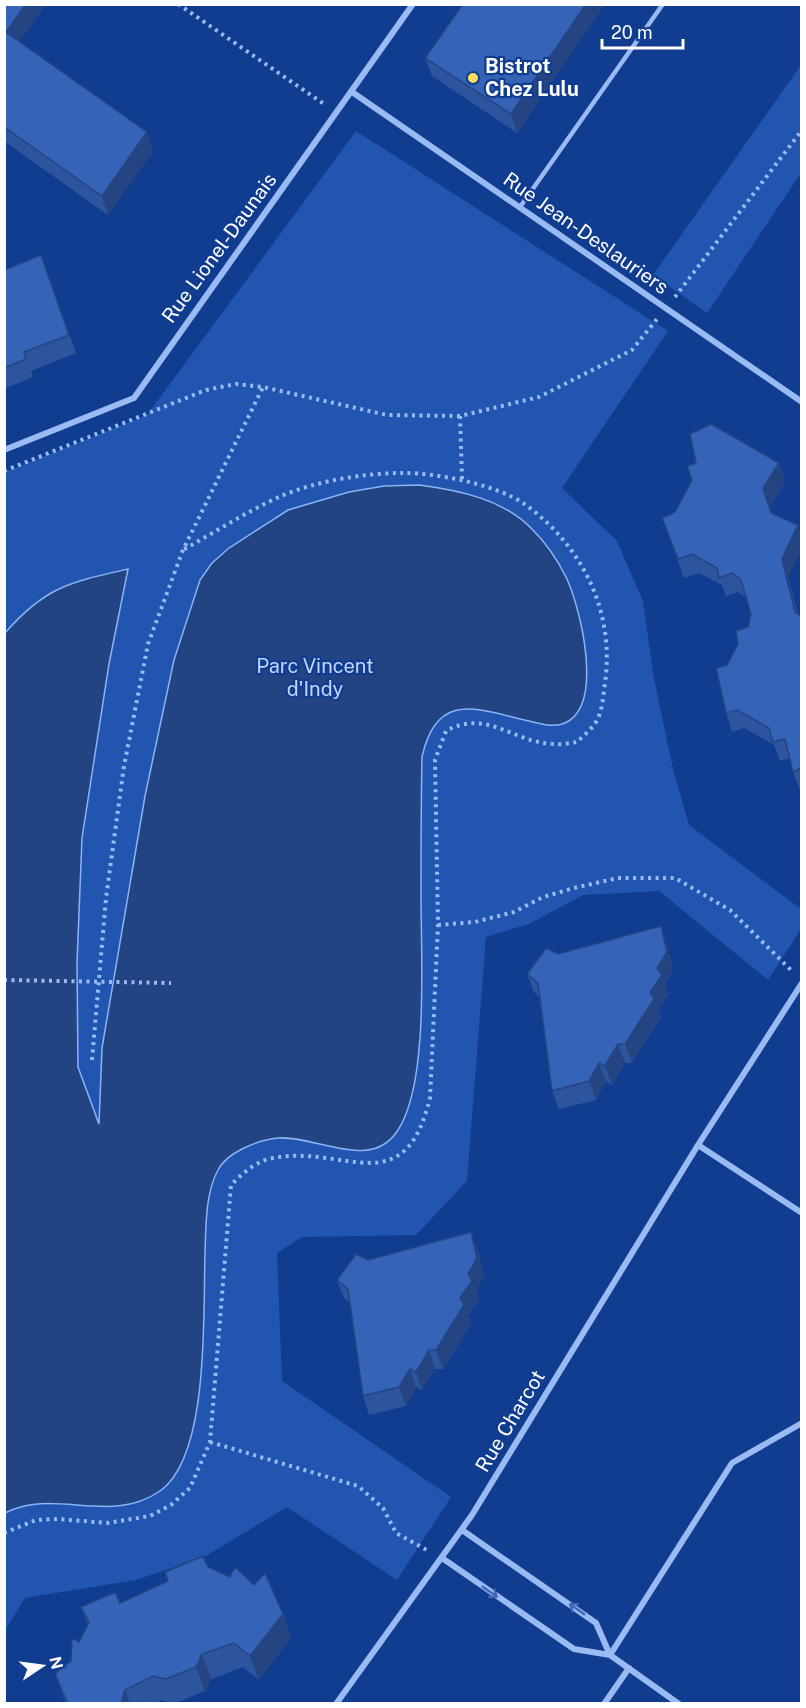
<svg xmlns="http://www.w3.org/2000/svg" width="806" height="1708" viewBox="0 0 806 1708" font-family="'Public Sans',sans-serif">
<rect width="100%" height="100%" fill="#103d90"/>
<!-- green -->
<path fill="#2155b0" d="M 801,65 L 801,173 L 707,313 L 653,275 Z
M 356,131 L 668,331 L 562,488 L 617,541 L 643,601 L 653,673 L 673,769 L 689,825 L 801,909 L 801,929 L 768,980 L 659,891 L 583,895 L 529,924 L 486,937 L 467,1181 L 416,1235 L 302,1237 L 277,1253 L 282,1381 L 451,1497 L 397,1580 L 287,1507 L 204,1557 L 136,1580 L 25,1598 L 7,1627 L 5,1646 L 5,472 L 147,415 Z"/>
<!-- water -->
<path fill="#224482" stroke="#8ab4f7" stroke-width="1.5" d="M 419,485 C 458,490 503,499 532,529 C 546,543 557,559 566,577 C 580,606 605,705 565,723 C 554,728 541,724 529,721 C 479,710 437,689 422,757 C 421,804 421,851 421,897 C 421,956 429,1083 398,1130 C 371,1173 316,1135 278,1138 C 266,1139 252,1144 242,1149 C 232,1154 223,1160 218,1170 C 205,1194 206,1227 205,1254 C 203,1312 210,1456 160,1491 C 110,1526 54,1487 5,1513 L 5,633 C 45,587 70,582 128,569 L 109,664 L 82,838 L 77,963 L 78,1067 L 99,1124 L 102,1048 L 145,796 L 174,660 L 200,580 L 212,563 L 229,548 L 288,510 L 349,492 L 384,486 Z"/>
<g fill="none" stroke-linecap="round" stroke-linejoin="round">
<!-- path -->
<path stroke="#99baf3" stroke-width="4" stroke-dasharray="3 4.5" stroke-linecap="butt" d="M 178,4 L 324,104
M 675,297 L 802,130
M 460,416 L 462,479
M 4,471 L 206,390 L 236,384 L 263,387 L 387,415 L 460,416 L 539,397 L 632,350 L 657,319
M 438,925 L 475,922 L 514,912 L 543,897 L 574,888 L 618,878 L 675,878 L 730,910 L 792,971
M 4,980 L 171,983
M 92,1060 L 106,898 L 124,766 L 148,644 L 183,550 L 263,387
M 210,1442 L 358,1486 L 383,1508 L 396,1533 L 427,1550
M 4,1533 L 36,1520 L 57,1519 L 108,1523 L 150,1516 L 171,1505 L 190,1488 L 210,1442 L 231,1185 C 243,1173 256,1161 273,1158 C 345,1144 404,1205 430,1098 L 438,925 L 435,760 L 446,731 C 487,708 513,743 554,744 C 561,745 570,743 577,742 C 583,736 591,730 596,722 C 603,710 603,696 605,683 C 615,612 583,547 526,505 C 498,485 438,473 404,473 C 364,473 315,481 279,497 C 246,512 215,532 183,550"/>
<!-- lane -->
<path stroke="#99baf3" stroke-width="4.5" d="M 520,207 L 663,4"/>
<!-- street -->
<path stroke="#99baf3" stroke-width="6" d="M 352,92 L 802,402
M 4,450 L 134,398 L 413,4
M 698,1145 L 802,1213
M 462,1530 L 596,1623 L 610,1655
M 442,1558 L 574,1649 L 610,1655 L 679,1704
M 610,1655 L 732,1463 L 802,1423
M 336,1704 L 472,1515 L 698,1145 L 802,983
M 604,1704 L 629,1668"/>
</g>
<!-- wall -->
<path fill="#2d559e" d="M 4,4 L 46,4 L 19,42 L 153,151 L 108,215 L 4,141 Z
M 605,4 L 517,133 L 432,76 L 425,58 Z
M 41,255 L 76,353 L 31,371 L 33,377 L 4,389 L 4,270 Z
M 779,463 L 785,482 L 770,506 L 798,614 L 801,616 L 801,790 L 800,790 L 793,772 L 790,758 L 780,761 L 774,745 L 744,728 L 732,732 L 726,713 L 727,665 L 748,627 L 751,614 L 746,598 L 738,592 L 726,596 L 722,585 L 699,573 L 684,578 L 662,518 Z
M 667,944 L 673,970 L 665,984 L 669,993 L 658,1009 L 661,1017 L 632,1063 L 625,1063 L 612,1085 L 606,1081 L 596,1100 L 559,1109 L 552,1091 L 539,997 L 534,992 L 527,974 L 558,954 Z
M 478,1250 L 484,1276 L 476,1290 L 479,1299 L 468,1315 L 471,1324 L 443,1369 L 435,1369 L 422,1390 L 416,1387 L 406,1406 L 369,1415 L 363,1396 L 350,1303 L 344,1298 L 337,1280 L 368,1260 Z
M 208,1567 L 283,1614 L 291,1638 L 259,1680 L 243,1667 L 211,1679 L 205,1691 L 175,1703 L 161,1700 L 155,1704 L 66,1704 L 55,1674 L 71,1661 L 88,1625 L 81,1607 L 120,1603 Z"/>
<!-- shaded-wall -->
<path fill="#244581" d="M 26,4 L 46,4 L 13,51 L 6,32 Z
M 586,4 L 605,4 L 517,133 L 511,114 Z
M 147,132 L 153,151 L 108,215 L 102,196 Z
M 779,463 L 785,482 L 770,506 L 778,532 L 763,488 Z
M 798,525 L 801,534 L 801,551 L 788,577 L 801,629 L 795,612 L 782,559 Z
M 661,926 L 667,944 L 673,970 L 665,984 L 669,993 L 658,1009 L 661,1017 L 632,1063 L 625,1044 L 650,992 L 657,968 Z
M 618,1044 L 625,1063 L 612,1085 L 605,1066 Z
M 599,1063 L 606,1081 L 596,1100 L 589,1081 Z
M 471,1232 L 478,1250 L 484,1276 L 476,1290 L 479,1299 L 468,1315 L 471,1324 L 443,1369 L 436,1350 L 460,1298 L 468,1274 Z
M 429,1350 L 435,1369 L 422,1390 L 416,1372 Z
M 410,1369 L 416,1387 L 406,1406 L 399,1387 Z
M 283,1614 L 291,1638 L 259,1680 L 250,1656 Z
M 202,1654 L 211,1679 L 205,1691 L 196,1667 Z
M 125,1690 L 130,1704 L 121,1704 Z"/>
<!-- building -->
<path fill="#3463b8" stroke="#244581" stroke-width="1.5" d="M 4,4 L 26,4 L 6,32 L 147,132 L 102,196 L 4,127 Z
M 463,4 L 586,4 L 511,114 L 425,58 Z
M 41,255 L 69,335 L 24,352 L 26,359 L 4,368 L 4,270 Z
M 711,424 L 779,463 L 763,488 L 771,513 L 798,525 L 782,559 L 795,612 L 801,616 L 801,768 L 793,772 L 785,739 L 773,742 L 769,728 L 737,710 L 726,713 L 716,668 L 727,665 L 738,644 L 736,631 L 748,627 L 751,614 L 741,580 L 732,573 L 719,578 L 717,568 L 692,554 L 678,559 L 662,518 L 675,512 L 692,480 L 687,466 L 696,463 L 690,434 Z
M 661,926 L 667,952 L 657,968 L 662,975 L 650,992 L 654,999 L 625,1044 L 618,1044 L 605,1066 L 599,1063 L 589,1081 L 552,1091 L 538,983 L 527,974 L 546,948 L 558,954 Z
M 471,1232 L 477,1258 L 468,1274 L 472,1281 L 460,1298 L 464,1305 L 436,1350 L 429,1350 L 416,1372 L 410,1369 L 399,1387 L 363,1396 L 348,1289 L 337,1280 L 356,1254 L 368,1260 Z
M 203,1556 L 208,1567 L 230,1577 L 235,1567 L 254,1585 L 265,1573 L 283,1614 L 250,1656 L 234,1643 L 202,1654 L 196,1667 L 166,1679 L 153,1676 L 125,1690 L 121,1704 L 68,1704 L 55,1674 L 71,1661 L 72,1638 L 79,1642 L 89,1622 L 81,1607 L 115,1592 L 120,1603 L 168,1581 L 165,1572 Z"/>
<!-- one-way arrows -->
<defs><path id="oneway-shaft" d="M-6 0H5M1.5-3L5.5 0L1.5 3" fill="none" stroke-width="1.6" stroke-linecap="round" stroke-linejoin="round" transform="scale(1.5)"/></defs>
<g stroke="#4069b3">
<use href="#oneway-shaft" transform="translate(490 1592) rotate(35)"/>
<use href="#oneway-shaft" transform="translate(577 1609) rotate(-145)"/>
</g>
<!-- markers -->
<circle fill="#ffdd5b" stroke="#103d90" stroke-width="2" cx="473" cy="78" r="6"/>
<g text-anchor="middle" stroke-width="4.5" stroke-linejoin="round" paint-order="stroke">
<!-- poi labels -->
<g font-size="20" font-weight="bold" fill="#fff" stroke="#103d90" text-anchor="start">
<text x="485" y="73">Bistrot<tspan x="485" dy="23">Chez Lulu</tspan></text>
</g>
<!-- street labels -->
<g font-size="20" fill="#fff" stroke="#103d90">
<text transform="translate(586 233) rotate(35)" y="7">Rue Jean-Deslauriers</text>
<text transform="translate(219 248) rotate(-54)" y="7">Rue Lionel-Daunais</text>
<text transform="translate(510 1421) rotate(-59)" y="7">Rue Charcot</text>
</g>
<!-- park labels -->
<g font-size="20" fill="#c1d7fe" stroke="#103d90">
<text x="315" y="673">Parc Vincent<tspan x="315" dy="23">d'Indy</tspan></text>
</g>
</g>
<!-- border -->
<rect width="806" height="1708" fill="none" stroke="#ffffff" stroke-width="12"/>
<!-- north arrow -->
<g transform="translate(42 1666) rotate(77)" stroke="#103d90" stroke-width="4.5" paint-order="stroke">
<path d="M0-4.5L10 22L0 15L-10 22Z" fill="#ffffff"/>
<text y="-9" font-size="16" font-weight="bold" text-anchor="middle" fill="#ffffff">N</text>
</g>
<!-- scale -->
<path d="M602 39v9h81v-9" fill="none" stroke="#ffffff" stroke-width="3"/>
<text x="611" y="39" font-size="18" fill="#ffffff" stroke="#103d90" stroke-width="4.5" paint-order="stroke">20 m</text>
</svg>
